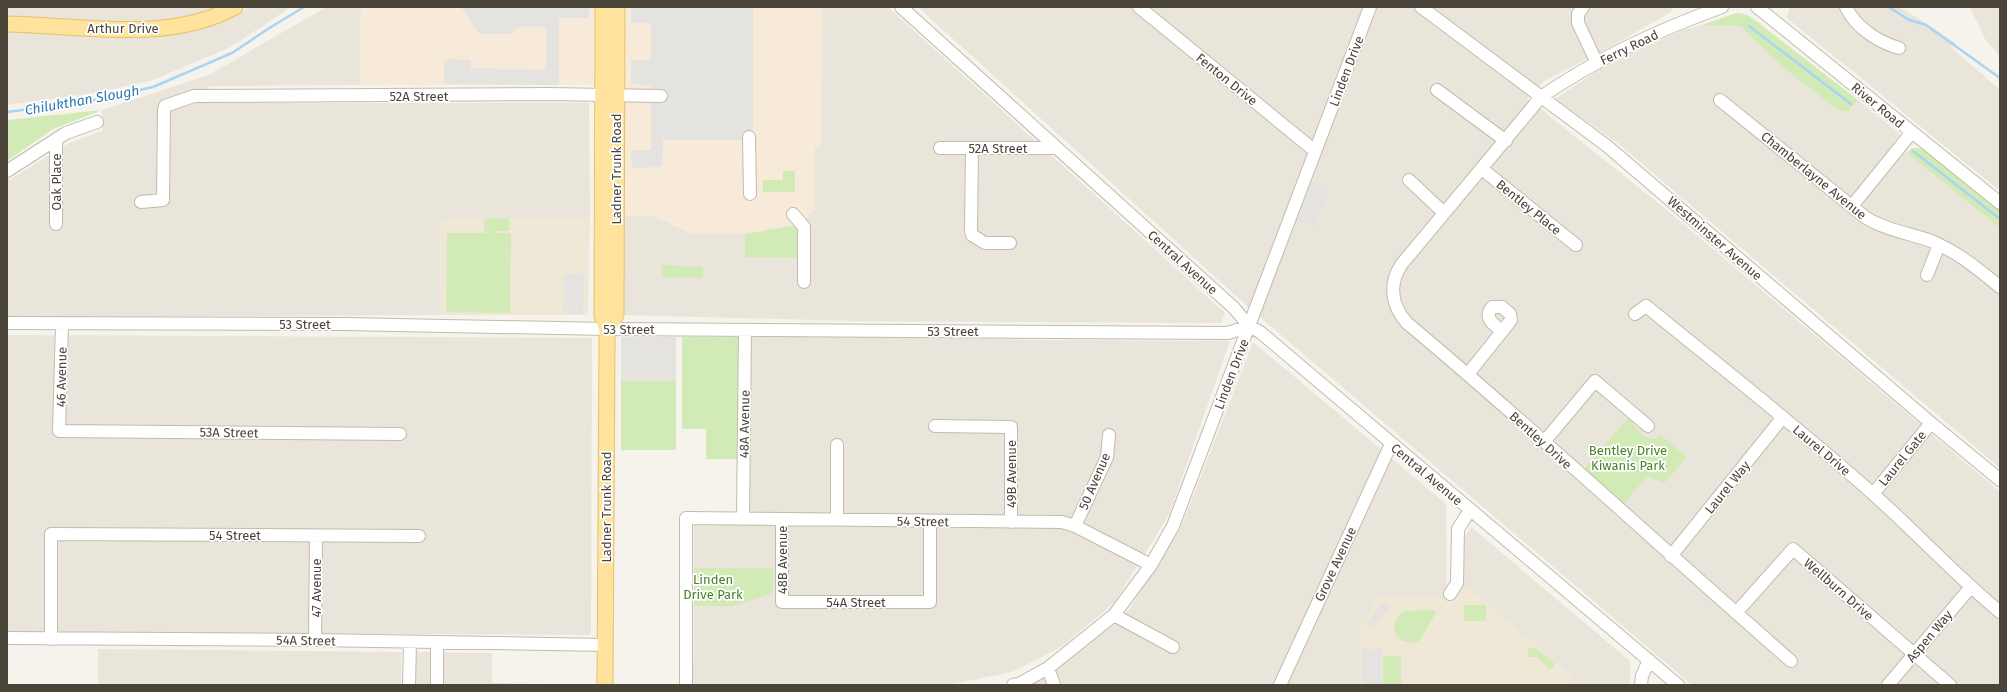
<svg xmlns="http://www.w3.org/2000/svg" width="2007" height="692" viewBox="0 0 2007 692" font-family="'Fira Sans',sans-serif">
<rect width="100%" height="100%" fill="#f6f3ec"/>
<!-- residential -->
<path fill="#eae5da" d="M 7,7 L 222,7 L 199,15 L 158,22 L 69,21 L 7,18 Z
M 250,7 L 291,7 L 229,48 L 153,80 L 94,93 L 7,105 L 7,32 L 145,37 L 188,33 L 220,23 Z
M 326,7 L 361,7 L 360,85 L 209,86 L 209,103 L 589,103 L 590,218 L 441,218 L 440,315 L 7,317 L 7,121 L 9,180 L 69,143 L 102,131 L 102,110 L 209,75 Z
M 822,7 L 888,7 L 1225,313 L 1221,323 L 856,321 L 622,315 L 623,216 L 655,216 L 692,234 L 745,234 L 797,225 L 815,209 L 815,147 L 821,147 Z
M 918,7 L 1673,7 L 1671,12 L 1612,46 L 1546,80 L 1527,98 L 1668,211 L 2000,492 L 2000,685 L 1692,685 L 1246,305 Z
M 1790,7 L 1898,7 L 1918,18 L 1956,43 L 1952,48 L 2000,90 L 2000,191 L 1787,18 Z
M 1970,7 L 2000,7 L 2000,56 L 1985,39 Z
M 1702,25 L 1740,26 L 1779,64 L 1838,110 L 1847,112 L 1858,100 L 1900,134 L 1894,142 L 2000,228 L 2000,468 L 1619,144 L 1555,99 L 1597,71 L 1629,54 L 1683,30 Z
M 7,335 L 592,338 L 591,635 L 7,632 Z
M 751,336 L 1053,340 L 1230,341 L 1169,515 L 1114,603 L 1061,647 L 1012,672 L 947,685 L 693,685 L 694,606 L 733,605 L 773,588 L 773,568 L 694,568 L 694,525 L 750,525 Z
M 1253,342 L 1446,504 L 1447,596 L 1383,596 L 1359,630 L 1359,685 L 1023,685 L 1068,661 L 1129,610 L 1182,525 Z
M 1471,527 L 1630,661 L 1630,685 L 1571,685 L 1571,676 L 1463,584 L 1463,539 Z
M 98,649 L 401,652 L 401,685 L 98,685 Z
M 416,652 L 492,653 L 492,683 L 593,685 L 416,685 Z"/>
<!-- commercial -->
<path fill="#f7ead8" d="M 361,7 L 594,7 L 594,85 L 360,85 Z
M 622,7 L 822,7 L 821,147 L 815,147 L 815,209 L 797,225 L 745,234 L 692,234 L 655,216 L 623,216 Z"/>
<!-- education -->
<path fill="#efe8d6" d="M 441,218 L 590,218 L 588,315 L 440,315 Z
M 1463,584 L 1571,676 L 1571,685 L 1359,685 L 1359,630 L 1377,599 L 1383,596 L 1447,596 Z"/>
<!-- green -->
<path fill="#d2eab5" d="M 1736,13 L 1744,14 L 1751,17 L 1858,100 L 1847,112 L 1836,109 L 1779,64 L 1740,26 L 1702,25 Z
M 102,110 L 53,129 L 8,160 L 8,120 Z
M 1912,148 L 1922,148 L 2000,210 L 2000,228 L 1907,153 Z
M 783,171 L 795,171 L 795,192 L 763,192 L 763,180 L 783,180 Z
M 487,218 L 509,218 L 509,231 L 497,231 L 496,233 L 511,233 L 510,313 L 446,312 L 447,233 L 487,233 L 484,230 L 484,221 Z
M 797,225 L 797,258 L 745,257 L 745,234 Z
M 662,265 L 703,267 L 703,278 L 662,278 Z
M 682,337 L 739,337 L 738,459 L 706,459 L 706,429 L 682,429 Z
M 621,381 L 676,381 L 676,450 L 621,450 Z
M 1628,418 L 1643,436 L 1654,439 L 1661,435 L 1687,457 L 1664,483 L 1647,476 L 1623,505 L 1584,469 Z
M 694,568 L 773,568 L 773,588 L 771,594 L 733,606 L 694,606 Z
M 1464,605 L 1486,605 L 1486,621 L 1464,621 Z
M 1435,610 L 1436,613 L 1419,641 C 1397,649 1384,624 1405,611 Z
M 1528,648 L 1536,648 L 1555,663 L 1550,670 L 1537,657 L 1528,657 Z
M 1383,656 L 1401,656 L 1401,685 L 1383,685 Z"/>
<!-- parking -->
<path fill="#e5e3e0" d="M 461,7 L 589,7 L 589,18 L 559,18 L 559,85 L 444,84 L 444,64 L 450,59 L 471,60 L 471,68 L 546,70 L 546,27 L 519,27 L 510,34 L 479,34 Z
M 631,7 L 753,7 L 753,140 L 663,140 L 662,167 L 632,168 L 631,150 L 651,150 L 651,85 L 631,84 L 631,60 L 651,60 L 651,23 L 631,23 Z
M 1312,183 L 1328,189 L 1315,226 L 1298,220 Z
M 564,274 L 584,275 L 583,314 L 563,314 Z
M 621,337 L 676,337 L 676,381 L 621,381 Z
M 1384,602 L 1390,607 L 1372,628 L 1366,623 Z
M 1362,649 L 1382,649 L 1382,685 L 1362,685 Z"/>
<g fill="none" stroke-linecap="round" stroke-linejoin="round">
<!-- stream -->
<path stroke="#a9d4f2" stroke-width="2.5" d="M 1889,7 L 1907,19 L 1926,25 L 2000,78
M 1749,26 L 1851,104
M 7,112 L 91,101 L 153,87 L 232,53 L 271,27 L 304,7
M 1913,151 L 2000,219"/>
<defs>
<path id="minor" d="M 901,7 L 1234,308 L 1249,326 L 1260,332 L 1678,685
M 1139,7 L 1315,151
M 1421,7 L 1607,146 L 1931,423 L 2000,480
M 1583,7 L 1578,14 L 1578,23 L 1597,63
M 1722,7 C 1658,30 1596,59 1541,97 L 1401,265 C 1388,286 1392,306 1407,323 C 1538,432 1662,549 1791,661
M 1757,7 L 2000,203
M 1846,7 C 1855,27 1878,42 1899,48
M 1437,90 L 1506,141
M 1720,100 L 1865,217 C 1885,230 1909,233 1931,241 C 1958,252 1978,269 2000,287
M 749,137 L 750,194
M 56,141 L 56,224
M 940,148 L 1057,148
M 972,148 L 971,230 L 972,235 L 985,243 L 1010,243
M 1482,169 L 1576,245
M 7,171 L 66,133 L 97,122
M 1409,180 L 1444,213
M 141,202 L 163,200 L 164,110 L 165,106 L 194,96 L 550,94 L 661,96
M 1852,206 L 1912,132
M 793,214 L 804,227 L 804,282
M 1927,275 L 1939,245
M 1635,314 L 1646,306 C 1722,368 1799,428 1872,493 C 1916,532 1955,575 2000,612
M 7,323 L 345,324 L 607,329 L 1228,333 L 1249,326
M 62,324 L 59,431 L 400,434
M 1468,374 L 1508,324 L 1511,320 L 1510,314 L 1502,307 L 1492,307 C 1483,318 1494,325 1502,331
M 935,426 L 1011,427 L 1011,522
M 1544,442 L 1595,381 L 1648,426
M 837,445 L 837,520
M 1873,494 L 1931,423
M 743,518 L 745,330
M 782,519 L 782,602 L 930,602 L 930,521
M 1075,526 L 1107,457 L 1109,435
M 1671,556 L 1783,417
M 1450,594 L 1457,583 L 1458,529 L 1470,510
M 1736,613 L 1793,549 L 1950,685
M 1114,615 L 1173,647
M 7,638 L 315,640 L 606,645
M 51,639 L 51,534 L 419,536
M 315,640 L 316,536
M 1048,668 L 1054,685
M 409,685 L 410,642
M 437,685 L 437,642
M 686,685 L 686,518 L 1062,522 L 1075,526 L 1151,565
M 1013,685 L 1019,684 L 1048,668 L 1114,615 L 1151,565 L 1173,526 L 1370,7
M 1280,685 L 1391,444
M 1641,685 L 1642,676 L 1649,660
M 1888,685 L 1970,588"/>
<path id="major" d="M 603,7 L 602,316 L 607,329 L 607,343 L 605,685
M 7,24 C 81,25 167,44 235,7
M 607,329 L 616,315 L 617,7"/>
</defs>
<!-- minor casing -->
<use href="#minor" stroke="#c2bbae" stroke-width="14"/>
<!-- major casing -->
<use href="#major" stroke="#e6c16a" stroke-width="17"/>
<!-- minor -->
<use href="#minor" stroke="#fff" stroke-width="12"/>
<!-- major -->
<use href="#major" stroke="#ffe39c" stroke-width="15"/>
</g>
<g text-anchor="middle" stroke-width="3.5" stroke-linejoin="round" paint-order="stroke">
<!-- street labels -->
<g font-size="13" fill="#4b4439" stroke="#fff">
<text x="123" y="33">Arthur Drive</text>
<text transform="translate(1629 47) rotate(-26)" y="5">Ferry Road</text>
<text transform="translate(1346 71) rotate(-69)" y="5">Linden Drive</text>
<text transform="translate(1227 79) rotate(39)" y="5">Fenton Drive</text>
<text x="419" y="101">52A Street</text>
<text transform="translate(1878 105) rotate(39)" y="5">River Road</text>
<text x="998" y="153">52A Street</text>
<text transform="translate(616 169) rotate(-90)" y="5">Ladner Trunk Road</text>
<text transform="translate(1814 175) rotate(39)" y="5">Chamberlayne Avenue</text>
<text transform="translate(56 182) rotate(-90)" y="5">Oak Place</text>
<text transform="translate(1529 207) rotate(39)" y="5">Bentley Place</text>
<text transform="translate(1715 238) rotate(41)" y="5">Westminster Avenue</text>
<text transform="translate(1183 262) rotate(42)" y="5">Central Avenue</text>
<text x="305" y="329">53 Street</text>
<text x="629" y="334">53 Street</text>
<text x="953" y="336">53 Street</text>
<text transform="translate(1231 374) rotate(-69)" y="5">Linden Drive</text>
<text transform="translate(61 377) rotate(-89)" y="5">46 Avenue</text>
<text transform="translate(744 424) rotate(-89)" y="5">48A Avenue</text>
<text transform="translate(229 432) rotate(1)" y="5">53A Street</text>
<text transform="translate(1541 440) rotate(42)" y="5">Bentley Drive</text>
<text transform="translate(1822 450) rotate(40)" y="5">Laurel Drive</text>
<text transform="translate(1902 458) rotate(-51)" y="5">Laurel Gate</text>
<text transform="translate(1011 474) rotate(-90)" y="5">49B Avenue</text>
<text transform="translate(1427 474) rotate(40)" y="5">Central Avenue</text>
<text transform="translate(1094 481) rotate(-67)" y="5">50 Avenue</text>
<text transform="translate(1727 487) rotate(-51)" y="5">Laurel Way</text>
<text transform="translate(606 507) rotate(-90)" y="5">Ladner Trunk Road</text>
<text transform="translate(923 521) rotate(1)" y="5">54 Street</text>
<text x="235" y="540">54 Street</text>
<text transform="translate(782 560) rotate(-90)" y="5">48B Avenue</text>
<text transform="translate(1335 564) rotate(-65)" y="5">Grove Avenue</text>
<text transform="translate(316 588) rotate(-90)" y="5">47 Avenue</text>
<text transform="translate(1839 589) rotate(41)" y="5">Wellburn Drive</text>
<text x="856" y="607">54A Street</text>
<text transform="translate(1929 636) rotate(-50)" y="5">Aspen Way</text>
<text transform="translate(306 640) rotate(1)" y="5">54A Street</text>
</g>
<!-- park labels -->
<g font-size="13" fill="#4a7f2a" stroke="#fff">
<text x="1628" y="455">Bentley Drive<tspan x="1628" dy="15">Kiwanis Park</tspan></text>
<text x="713" y="584">Linden<tspan x="713" dy="15">Drive Park</tspan></text>
</g>
<!-- water labels -->
<g font-size="14" font-style="italic" fill="#2e7ab2" stroke="#fff">
<text transform="translate(82 100) rotate(-10)" y="5">Chilukthan Slough</text>
</g>
</g>
<!-- border -->
<rect width="2007" height="692" fill="none" stroke="#4b4439" stroke-width="16"/>
</svg>
